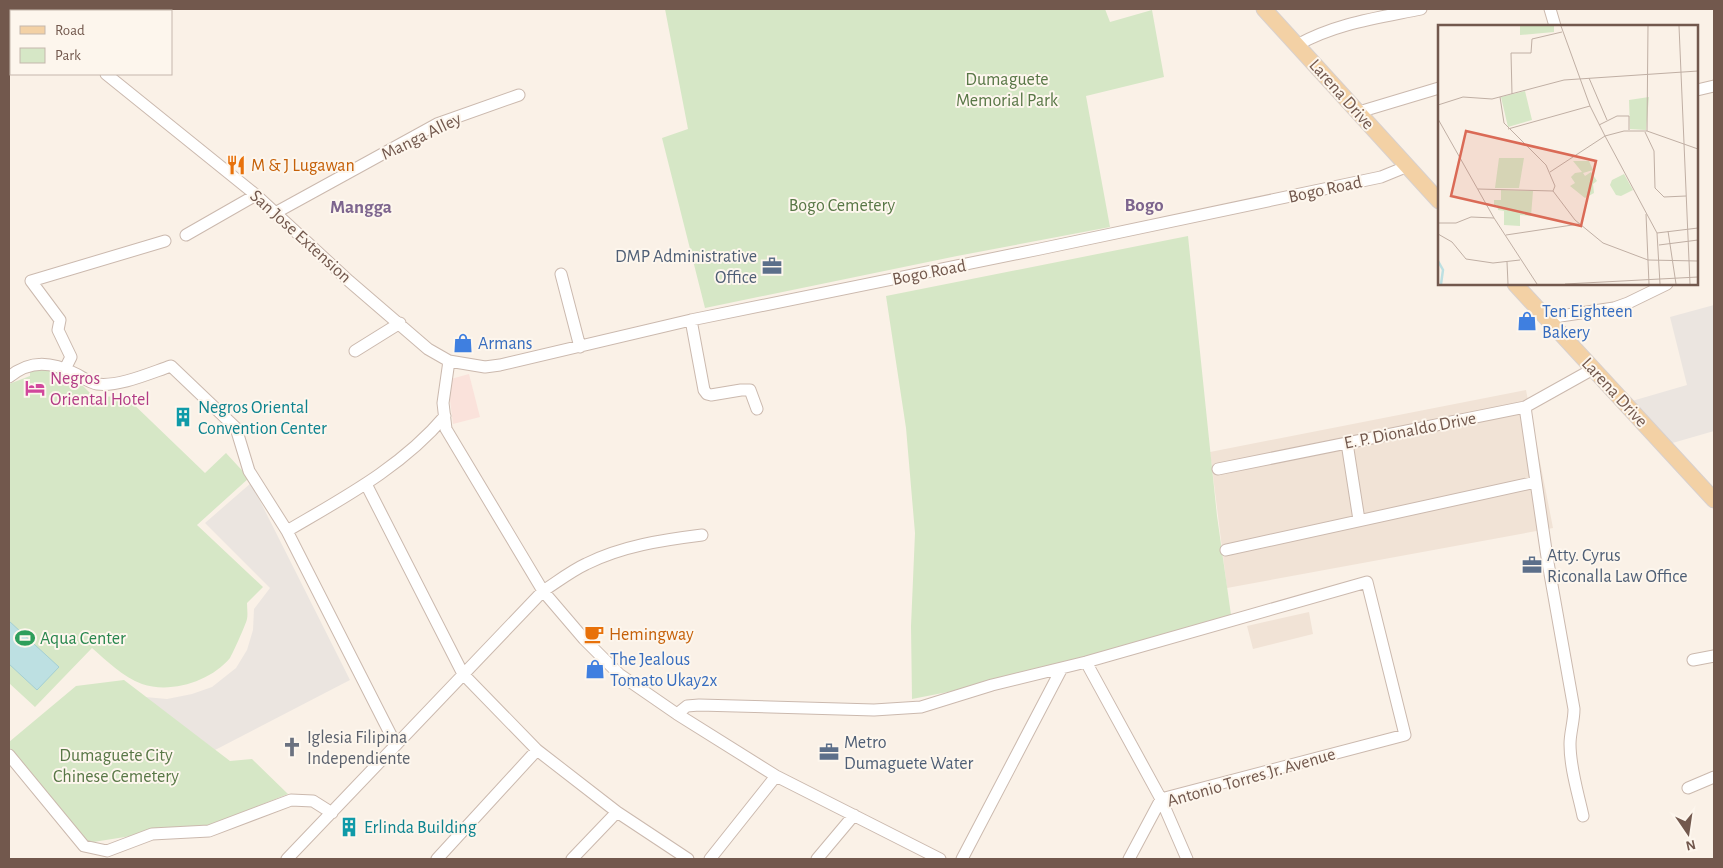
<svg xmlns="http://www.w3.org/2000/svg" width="1723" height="868" viewBox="0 0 1723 868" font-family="'Alegreya Sans',sans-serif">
<rect width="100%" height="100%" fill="#faf1e7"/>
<!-- residential -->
<path fill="#f1e3d6" d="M 1526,390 L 1553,528 L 1227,588 L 1210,452 Z
M 1309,612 L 1313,634 L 1253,649 L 1247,626 Z"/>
<!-- commercial -->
<path fill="#fae2db" d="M 469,374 L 480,417 L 453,424 L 449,393 L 451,379 Z"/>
<!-- industrial -->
<path fill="#ebe5e0" d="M 1714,305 L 1714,431 L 1669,444 L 1632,401 L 1687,385 L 1670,317 Z
M 251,483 L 350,680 L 215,750 L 145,697 L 167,699 L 192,694 L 212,687 L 236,668 L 247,650 L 253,630 L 254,609 L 270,588 L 205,523 Z"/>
<!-- green -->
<path fill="#d6e7c6" d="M 665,9 L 1105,9 L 1110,22 L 1152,10 L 1164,77 L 1086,96 L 1110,227 L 957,256 L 705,308 L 662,138 L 688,129 Z
M 1188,236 L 1217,516 L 1231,615 L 1034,675 L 912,699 L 911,626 L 915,533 L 906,428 L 886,296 Z
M 30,368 L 65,369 L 66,376 L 73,376 L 94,397 L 125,396 L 205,473 L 226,453 L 249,478 L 197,525 L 263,587 L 247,603 C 247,608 248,614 247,619 C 246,624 233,653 230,658 C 211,681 171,694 142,684 C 123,677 107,661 92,648 L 35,707 L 9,683 L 9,384 L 30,376 Z
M 124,680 L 230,761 L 252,759 L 288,794 L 202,828 L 169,830 L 87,843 L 9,747 L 9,742 L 76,686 Z"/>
<!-- water -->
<path fill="#bde0e2" stroke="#a4cfd3" d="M 9,621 L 59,667 L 37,690 L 9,664 Z"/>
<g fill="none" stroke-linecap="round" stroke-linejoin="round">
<defs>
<path id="minor" d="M 1550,9 L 1555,26
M 30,11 L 31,9
M 9,14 L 11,16
M 1297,45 C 1337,23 1377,18 1421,9
M 9,50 L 11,47
M 106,74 L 256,195 L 349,281 L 428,349 L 449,361 L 485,367 L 500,365 L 691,320 L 1040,249 L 1381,177 L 1408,166
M 1697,90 L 1714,86
M 1359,112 L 1439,88
M 275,213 L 437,124 L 519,95
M 186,235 L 256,195
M 561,274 L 580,347
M 1547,318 L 1614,308 L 1628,303 L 1667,284
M 691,320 L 704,390 L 707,394 L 711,395 L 741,390 L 750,390 L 757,409
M 355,351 L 400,323
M 449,361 L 443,403 L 446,429 L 543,591 L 584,639 L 619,674 L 677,714 L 776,776 L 940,859
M 65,369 L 71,357 L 58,330 L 60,320 L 31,281 L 165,241
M 9,377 C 31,359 52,362 76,374 C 82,377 90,383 97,384 C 119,387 150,373 171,366 L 236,428 L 249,471 L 287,531 L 396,745
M 1525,407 L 1547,557 L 1574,709 C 1574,721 1570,733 1570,744 C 1570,768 1578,793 1583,816
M 1347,443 L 1359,520
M 1218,469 L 1525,407 L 1593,369
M 366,484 L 463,674 L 537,750 L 617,812 L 688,859
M 287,531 C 343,498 402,467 445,416
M 1226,550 L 1536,482
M 1693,660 L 1714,656
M 1086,662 L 1161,799 L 1187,859
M 677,714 L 687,706 L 699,705 L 874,710 L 921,707 L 992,685 L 1086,662 L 1367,582 L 1405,735 L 1161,799 L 1129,859
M 9,755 L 84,846 L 107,851 L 152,834 L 209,831 L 291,800 L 313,801 L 332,813
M 1688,788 L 1714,777
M 287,859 L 543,591 C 557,582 571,571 586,564 C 622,546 662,540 702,535
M 437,859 L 537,750
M 572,859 L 617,812
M 710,859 L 776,776
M 817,859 L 854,815
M 962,859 L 1062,668"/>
<path id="major" d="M 1264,9 L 1439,201
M 1515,284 L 1714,500"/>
</defs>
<!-- minor casing -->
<use href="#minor" stroke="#cbb9ae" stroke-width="13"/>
<!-- major casing -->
<use href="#major" stroke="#d8d0cd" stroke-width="17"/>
<!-- minor -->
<use href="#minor" stroke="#fff" stroke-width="11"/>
<!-- major -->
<use href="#major" stroke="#f3d1a5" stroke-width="15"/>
</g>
<!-- icons -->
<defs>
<symbol id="restaurant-bare" viewBox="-9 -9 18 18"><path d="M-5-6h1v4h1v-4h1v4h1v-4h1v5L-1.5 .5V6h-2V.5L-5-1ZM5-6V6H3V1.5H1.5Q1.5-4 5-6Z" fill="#e8710a" stroke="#fdf6ed" stroke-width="2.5" paint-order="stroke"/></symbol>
<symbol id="office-bare" viewBox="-9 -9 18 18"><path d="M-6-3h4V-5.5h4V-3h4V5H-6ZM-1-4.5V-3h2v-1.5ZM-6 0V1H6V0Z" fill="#5c6f8a" stroke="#fdf6ed" stroke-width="2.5" paint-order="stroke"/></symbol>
<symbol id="shop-bare" viewBox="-9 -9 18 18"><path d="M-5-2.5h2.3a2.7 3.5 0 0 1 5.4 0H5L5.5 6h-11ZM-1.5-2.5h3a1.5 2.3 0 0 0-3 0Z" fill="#3f7fe0" stroke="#fdf6ed" stroke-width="2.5" paint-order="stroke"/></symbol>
<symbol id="hotel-bare" viewBox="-9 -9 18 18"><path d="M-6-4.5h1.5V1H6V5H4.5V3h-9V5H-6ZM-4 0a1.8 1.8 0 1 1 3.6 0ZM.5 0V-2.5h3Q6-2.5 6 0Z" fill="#d1479c" stroke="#fdf6ed" stroke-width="2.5" paint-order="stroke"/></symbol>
<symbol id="building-bare" viewBox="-9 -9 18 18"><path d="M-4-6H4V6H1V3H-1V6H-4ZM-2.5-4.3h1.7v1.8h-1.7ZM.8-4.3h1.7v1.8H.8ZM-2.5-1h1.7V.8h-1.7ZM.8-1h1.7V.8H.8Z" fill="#0f9aa8" stroke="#fdf6ed" stroke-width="2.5" paint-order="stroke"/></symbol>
<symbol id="cafe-bare" viewBox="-9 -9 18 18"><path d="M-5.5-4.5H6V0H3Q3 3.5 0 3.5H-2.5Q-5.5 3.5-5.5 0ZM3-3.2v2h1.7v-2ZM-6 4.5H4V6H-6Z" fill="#e8710a" stroke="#fdf6ed" stroke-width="2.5" paint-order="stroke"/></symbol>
<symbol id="stadium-bare" viewBox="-9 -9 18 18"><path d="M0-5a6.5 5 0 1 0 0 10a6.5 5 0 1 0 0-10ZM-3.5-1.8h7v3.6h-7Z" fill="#2e9e5b" stroke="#fdf6ed" stroke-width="2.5" paint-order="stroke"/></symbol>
<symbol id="church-bare" viewBox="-9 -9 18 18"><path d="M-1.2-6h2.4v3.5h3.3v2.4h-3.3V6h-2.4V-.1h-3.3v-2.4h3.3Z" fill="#6b7280" stroke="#fdf6ed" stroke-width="2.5" paint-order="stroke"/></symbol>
</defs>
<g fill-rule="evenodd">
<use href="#restaurant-bare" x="222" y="151" width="28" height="28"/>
<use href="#office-bare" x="758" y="252" width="28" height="28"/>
<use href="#shop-bare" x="1513" y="307" width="28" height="28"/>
<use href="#shop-bare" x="449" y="329" width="28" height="28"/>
<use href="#hotel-bare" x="21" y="374" width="28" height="28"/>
<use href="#building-bare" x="169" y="403" width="28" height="28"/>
<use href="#office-bare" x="1518" y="551" width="28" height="28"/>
<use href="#cafe-bare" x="580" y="620" width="28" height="28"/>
<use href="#stadium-bare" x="11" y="624" width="28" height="28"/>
<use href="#shop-bare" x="581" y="655" width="28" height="28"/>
<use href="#church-bare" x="278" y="733" width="28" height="28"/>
<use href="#office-bare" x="815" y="738" width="28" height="28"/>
<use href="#building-bare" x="335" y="813" width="28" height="28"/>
</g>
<g text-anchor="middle" stroke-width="4" stroke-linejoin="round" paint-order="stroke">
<!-- park labels -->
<g font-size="18" fill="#587746" stroke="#fdf6ed">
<text x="1007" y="85">Dumaguete<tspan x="1007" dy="21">Memorial Park</tspan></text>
<text x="842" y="211">Bogo Cemetery</text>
<text x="116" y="761">Dumaguete City<tspan x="116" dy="21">Chinese Cemetery</tspan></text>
</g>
<!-- street labels -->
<g font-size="18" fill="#72584d" stroke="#fdf6ed">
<text transform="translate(1342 94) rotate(48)" y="6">Larena Drive</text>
<text transform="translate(421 136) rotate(-26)" y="6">Manga Alley</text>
<text transform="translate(1325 189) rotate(-12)" y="6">Bogo Road</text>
<text transform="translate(301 236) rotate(42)" y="6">San Jose Extension</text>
<text transform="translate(929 272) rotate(-11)" y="6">Bogo Road</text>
<text transform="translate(1615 392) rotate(47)" y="6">Larena Drive</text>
<text transform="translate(1410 430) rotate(-11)" y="6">E. P. Dionaldo Drive</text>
<text transform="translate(1251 777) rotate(-16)" y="6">Antonio Torres Jr. Avenue</text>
</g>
<!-- food labels -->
<g font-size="18" fill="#c56008" stroke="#fdf6ed" text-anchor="start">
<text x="251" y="171">M &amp; J Lugawan</text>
<text x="609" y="640">Hemingway</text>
</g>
<!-- service labels -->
<g font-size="18" fill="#4e5e75" stroke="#fdf6ed" text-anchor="start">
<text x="757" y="262" text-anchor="end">DMP Administrative<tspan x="757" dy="21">Office</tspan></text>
<text x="1547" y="561">Atty. Cyrus<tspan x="1547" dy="21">Riconalla Law Office</tspan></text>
<text x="844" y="748">Metro<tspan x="844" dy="21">Dumaguete Water</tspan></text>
</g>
<!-- shop labels -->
<g font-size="18" fill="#366cbe" stroke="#fdf6ed" text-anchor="start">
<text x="1542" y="317">Ten Eighteen<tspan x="1542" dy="21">Bakery</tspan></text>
<text x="478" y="349">Armans</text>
<text x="610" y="665">The Jealous<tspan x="610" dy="21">Tomato Ukay2x</tspan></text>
</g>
<!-- hotel labels -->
<g font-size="18" fill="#b23c85" stroke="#fdf6ed" text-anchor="start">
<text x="50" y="384">Negros<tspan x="50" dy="21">Oriental Hotel</tspan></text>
</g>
<!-- culture labels -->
<g font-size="18" fill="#0d838f" stroke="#fdf6ed" text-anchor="start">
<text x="198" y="413">Negros Oriental<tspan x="198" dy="21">Convention Center</tspan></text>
<text x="364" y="833">Erlinda Building</text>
</g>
<!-- leisure labels -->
<g font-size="18" fill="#27864d" stroke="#fdf6ed" text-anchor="start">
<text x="40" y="644">Aqua Center</text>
</g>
<!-- worship labels -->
<g font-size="18" fill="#5b616d" stroke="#fdf6ed" text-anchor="start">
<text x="307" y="743">Iglesia Filipina<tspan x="307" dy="21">Independiente</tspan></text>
</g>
<!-- neighbourhood labels -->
<g font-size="19" font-weight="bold" fill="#7d658e" stroke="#fdf6ed">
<text x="1144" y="211">Bogo</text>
<text x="361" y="213">Mangga</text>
</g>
</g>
<!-- overview -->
<g transform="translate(1438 25)">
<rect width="260" height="260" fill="#faf1e7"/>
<path d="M 82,1 L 116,1 L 116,7 L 82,10 ZM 87,66 L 94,95 L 70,102 L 63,72 ZM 211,72 L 208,105 L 192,104 L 191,75 ZM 61,133 L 86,133 L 81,163 L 57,163 ZM 135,136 L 151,136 L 155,145 L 145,148 L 147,151 L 153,147 L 159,156 L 155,159 L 156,168 L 147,173 L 132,161 L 137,158 L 133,152 L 137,148 L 144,147 ZM 186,149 L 195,165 L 183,171 L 178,170 L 172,160 L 174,155 ZM 63,165 L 95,166 L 93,191 L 82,190 L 82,201 L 66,200 L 66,186 L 60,185 L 59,180 L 56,180 L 56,175 L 63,175 Z" fill="#d6e7c6"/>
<path fill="none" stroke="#bde0e2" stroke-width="2.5" d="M 0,236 L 5,245 L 3,259"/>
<path fill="none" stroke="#c0afa4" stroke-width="1" d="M 123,1 L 152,81 L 167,111 L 186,106 L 209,106 L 260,124M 241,1 L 252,259M 151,53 L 169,95M 74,69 L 73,28 L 93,28 L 94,14 L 124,7M 62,72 L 66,98 L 108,140 L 117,161 L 115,166M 0,80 L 25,72 L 54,74 L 126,55 L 260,46M 0,94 L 56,193 L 99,259M 161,100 L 179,91 L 191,91 L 191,105M 70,104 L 152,81M 209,106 L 210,1M 207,107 L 216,126 L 217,163 L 226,172 L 248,171M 167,111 L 219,208 L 222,259M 112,147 L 167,111M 40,164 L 115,166M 115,166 L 137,195 L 165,218 L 210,235 L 260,236M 208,189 L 211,259M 0,198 L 18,198 L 33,192 L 56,193M 230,206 L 238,259M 219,208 L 260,203M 0,209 L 14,217 L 28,234 L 55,238 L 82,235M 68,210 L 141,199M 221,220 L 260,215M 69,237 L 70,259M 222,254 L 260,252M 127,259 L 222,254"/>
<path fill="#da6a56" fill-opacity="0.15" stroke="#da6a56" stroke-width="2.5" d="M 28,106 L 158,136 L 143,201 L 13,171 Z"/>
<rect width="260" height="260" fill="none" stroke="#72584d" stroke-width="2.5"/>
</g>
<!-- border -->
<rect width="1723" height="868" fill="none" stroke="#72584d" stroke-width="20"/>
<!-- legend -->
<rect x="10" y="10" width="162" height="65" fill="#fdf6ed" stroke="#c5b7ad"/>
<rect x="20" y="26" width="25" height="8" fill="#f3d1a5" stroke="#c5b7ad"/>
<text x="55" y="35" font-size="15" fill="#72584d">Road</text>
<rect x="20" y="48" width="25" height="15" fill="#d6e7c6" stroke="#c5b7ad"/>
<text x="55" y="60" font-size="15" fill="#72584d">Park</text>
<!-- north arrow -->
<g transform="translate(1688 833) rotate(167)" stroke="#fdf6ed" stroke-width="4" paint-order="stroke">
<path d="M0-4L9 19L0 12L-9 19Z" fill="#72584d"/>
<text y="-8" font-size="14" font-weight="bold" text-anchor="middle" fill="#72584d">N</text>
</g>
</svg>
